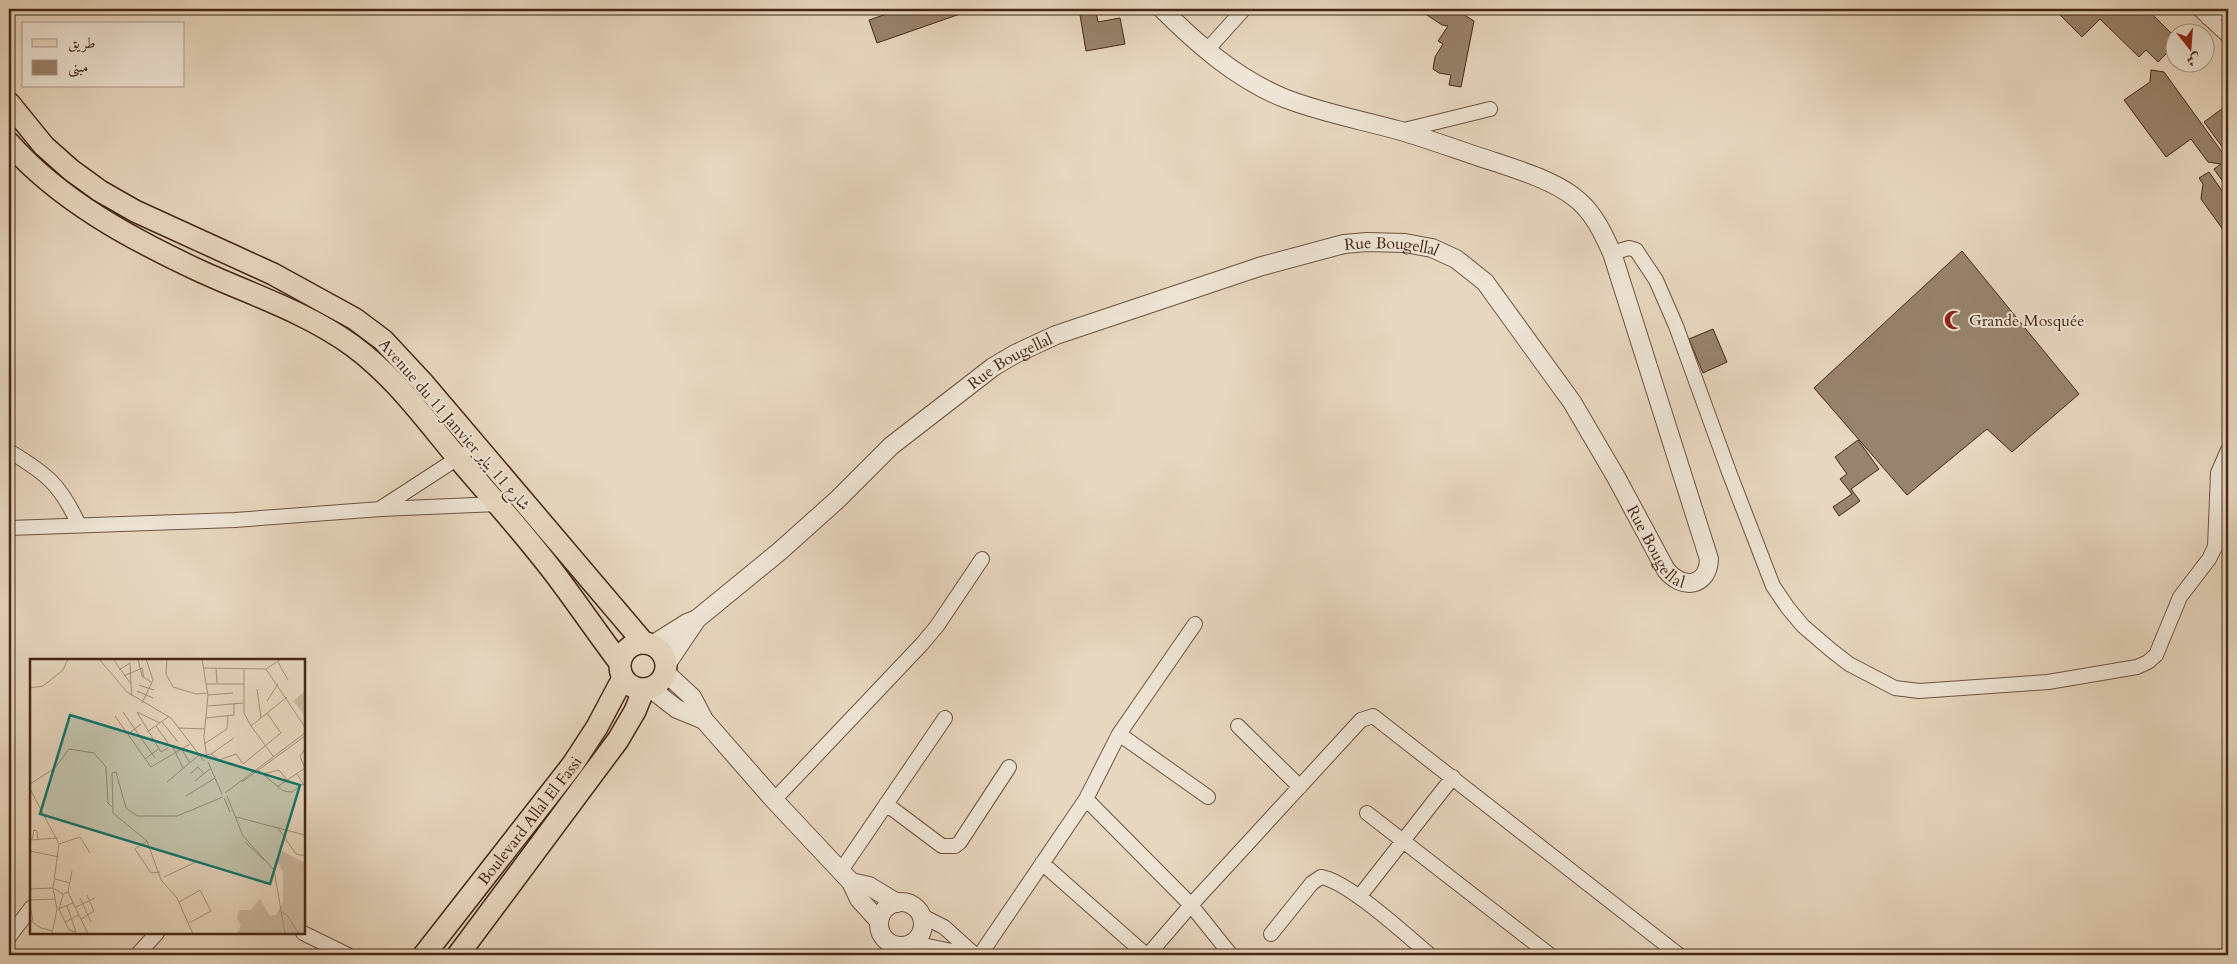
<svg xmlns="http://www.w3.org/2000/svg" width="2237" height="964" viewBox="0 0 2237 964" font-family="Cardo,Amiri,serif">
<rect width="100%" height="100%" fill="#e7d7c0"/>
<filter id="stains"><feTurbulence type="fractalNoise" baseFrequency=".004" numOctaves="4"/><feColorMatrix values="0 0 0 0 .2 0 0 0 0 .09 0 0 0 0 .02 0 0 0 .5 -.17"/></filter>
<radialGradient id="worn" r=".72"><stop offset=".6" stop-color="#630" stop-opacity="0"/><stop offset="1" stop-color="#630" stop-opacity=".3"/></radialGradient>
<!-- building -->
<path fill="#98836e" stroke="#432715" d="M 901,9 L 958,9 L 960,14 L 877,43 L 869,20 Z
M 1079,9 L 1118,9 L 1096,12 L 1098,22 L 1120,18 L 1125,44 L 1086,51 Z
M 1411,9 L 1455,9 L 1474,21 L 1461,87 L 1449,85 L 1451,75 L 1439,73 L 1433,69 L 1435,57 L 1443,44 L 1438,41 L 1448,26 L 1442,25 L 1421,11 Z
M 2062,9 L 2147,9 L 2174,36 L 2174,46 L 2158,62 L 2146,50 L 2139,57 L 2100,19 L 2082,37 L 2058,13 Z
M 2151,70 L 2164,72 L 2222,152 L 2226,152 L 2204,122 L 2226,106 L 2224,104 L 2228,101 L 2228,189 L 2214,169 L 2221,164 L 2208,162 L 2191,139 L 2166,157 L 2124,100 L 2150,82 Z
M 2209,172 L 2225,195 L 2228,193 L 2228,228 L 2224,231 L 2201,199 L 2203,184 L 2199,178 Z
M 1962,251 L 2079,394 L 2012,452 L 1987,429 L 1907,495 L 1814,388 Z
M 1713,329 L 1727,362 L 1703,373 L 1689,339 Z
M 1858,440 L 1879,469 L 1851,489 L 1860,501 L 1839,516 L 1833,507 L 1852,494 L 1840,479 L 1847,474 L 1835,457 Z"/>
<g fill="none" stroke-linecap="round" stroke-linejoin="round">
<defs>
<path id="minor" d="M 2199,9 L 2228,36
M 2208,18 L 2227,9
M 1207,50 L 1244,9
M 1400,131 L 1490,109
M 1612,253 L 1629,248 L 1636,250 L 1656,280 L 1676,326 L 1729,472 L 1773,586 L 1788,608 L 1803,626 L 1831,650 L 1849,664 L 1895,688 L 1919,691 L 2048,682 L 2137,667 L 2148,662 L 2156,655 L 2180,597 L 2209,559 L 2215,547 L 2218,473 L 2228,450
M 9,451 C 47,474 60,484 79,525
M 381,508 L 464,454
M 9,528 L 235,520 L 381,509 L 498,504
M 1238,726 L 1300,787
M 1119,734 L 1208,797
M 1086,799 L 1191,905 L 1231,955
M 774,800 L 922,644 L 937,626 L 982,559
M 886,804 L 942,846 L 955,846 L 960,842 L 1009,767
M 1367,813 L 1550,955
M 1042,863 L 1146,955
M 840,872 L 945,718
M 1359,897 L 1453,777
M 922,916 L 944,927 L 975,955
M 303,933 L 348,955
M 1271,934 L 1312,883 L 1321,877 C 1348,881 1407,936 1430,955
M 9,937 L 31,908
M 913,943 L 952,951 L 970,952
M 137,955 L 157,933
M 980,955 L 1086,799 L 1119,734 L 1195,624
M 1148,955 L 1191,905 L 1361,720 L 1373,716 L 1679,955"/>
<g id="tertiary">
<path id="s1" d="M 652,645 L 687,623 L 697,619 L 780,551 L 837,500 L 891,446 L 993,367 L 1015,354 L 1056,335 L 1262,266 L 1344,244 L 1367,242 L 1405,243 L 1432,248 L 1456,259 L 1485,282 L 1572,402 L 1616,477 L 1666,570 C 1682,590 1708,587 1709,559 L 1612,253 C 1603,233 1593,211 1574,197 C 1554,181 1519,170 1495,162 C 1463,152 1432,140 1401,131 C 1362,120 1322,113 1284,98 C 1237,79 1197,44 1162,9"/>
<path d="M 666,665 L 697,619"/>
<path d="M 665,672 L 692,697 L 704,720 L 774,800 L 851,882 L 859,899 L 879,921"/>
<path d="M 650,688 L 677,709 L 704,720"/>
<path d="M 851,882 L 869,886 L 897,903"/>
<circle cx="901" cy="924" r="22"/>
</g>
<g id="primary">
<path d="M 9,103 L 44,146 L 71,170 L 100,191 L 135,211 L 273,274 L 355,319 L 383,340 L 424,384 L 644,643"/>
<path d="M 9,143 C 60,201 133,240 202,272 C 253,295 308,313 353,346 C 394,376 425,419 457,457 C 490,496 524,533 555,574 C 577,603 598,634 620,663"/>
<circle cx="643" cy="666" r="23"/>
<path id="s2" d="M 424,955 L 573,764 L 597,727 L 623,678"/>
<path d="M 458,955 L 618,740 L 635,711 L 644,689"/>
</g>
</defs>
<!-- minor casing -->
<use href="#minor" stroke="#6c5340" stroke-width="16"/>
<!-- tertiary casing -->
<use href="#tertiary" stroke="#6c5340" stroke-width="20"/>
<!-- primary casing -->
<use href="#primary" stroke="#432715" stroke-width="24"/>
<!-- minor -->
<use href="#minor" stroke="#efe5d6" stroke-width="14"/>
<!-- tertiary -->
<use href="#tertiary" stroke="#efe5d6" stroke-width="18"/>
<!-- primary -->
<use href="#primary" stroke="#e7d7c0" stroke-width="21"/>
</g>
<!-- icons -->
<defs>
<symbol id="mosque-bare" viewBox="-9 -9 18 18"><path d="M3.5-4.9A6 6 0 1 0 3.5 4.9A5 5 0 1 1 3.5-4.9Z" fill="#8f2418" stroke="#efe5d6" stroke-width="2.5" paint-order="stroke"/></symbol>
</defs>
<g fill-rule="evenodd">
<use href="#mosque-bare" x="1940" y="306" width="28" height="28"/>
</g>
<g text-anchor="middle" stroke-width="4" stroke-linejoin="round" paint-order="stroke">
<!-- street labels -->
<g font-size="16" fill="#432715" stroke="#efe5d6">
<text dy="6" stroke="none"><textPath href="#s1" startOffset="862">Rue Bougellal</textPath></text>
<text dy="6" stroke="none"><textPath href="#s1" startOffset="459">Rue Bougellal</textPath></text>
<text transform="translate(455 424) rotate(49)" y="6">Avenue du 11 Janvier شارع 11 يناير</text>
<text dy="6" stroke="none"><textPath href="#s1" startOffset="1282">Rue Bougellal</textPath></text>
<text dy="6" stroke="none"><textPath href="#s2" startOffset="171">Boulevard Allal El Fassi</textPath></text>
</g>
<!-- poi labels -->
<g font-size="16" fill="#432715" stroke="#efe5d6" text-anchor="start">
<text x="1969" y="326">Grande Mosquée</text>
</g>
</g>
<!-- overview -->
<g transform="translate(30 659)">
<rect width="275" height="275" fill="#e7d7c0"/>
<path d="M 275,32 L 275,65 L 273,54 L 263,42 ZM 252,192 L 275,204 L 275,275 L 207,275 L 211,266 L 207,259 L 209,251 L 221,251 L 230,240 L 240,257 L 246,256 L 253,243 L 253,213 L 247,202 Z" fill="#cbb9a3"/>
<path fill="none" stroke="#a5917c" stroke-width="1" d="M 69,0 L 97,33 L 141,59 L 174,102M 83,0 L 101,25 L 102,37M 108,0 L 112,17 L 121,23M 137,0 L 136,15 L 143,28 L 166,35 L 178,34M 172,0 L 178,36 L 174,78 L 177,100M 248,3 L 258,21M 173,9 L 236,10 L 275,68M 186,9 L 187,24M 214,10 L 214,54 L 221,67 L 257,38M 236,10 L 251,0M 89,11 L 100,4 L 101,25M 94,17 L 112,9 L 114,19M 176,25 L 214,25M 109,26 L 124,31M 0,29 L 13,27 L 33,11 L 38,0M 227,30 L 231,59M 107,32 L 123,39M 178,36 L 203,34M 237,42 L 248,25M 112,44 L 123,21 L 116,0M 178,47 L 213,44M 93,53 L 125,99M 107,53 L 131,93 L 138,89M 107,53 L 130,64M 85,57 L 121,108 L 160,85M 176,59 L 204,56 L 204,45M 132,63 L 148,83M 126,67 L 138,84M 221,67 L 243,97M 148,69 L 175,70M 117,73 L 138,58M 98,75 L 111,65M 174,85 L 197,70 L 198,57M 142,86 L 153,109M 275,90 L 270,97 L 275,110M 152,91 L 160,104M 181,95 L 204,79M 176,96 L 181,95 L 189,101 L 206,95 L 213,105 L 251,74 L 237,54M 115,100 L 128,90M 178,103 L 192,135M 228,111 L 253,132 L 262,133 L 273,125M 160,115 L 168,108 L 174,115M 233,115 L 249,111 L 257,121M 267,115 L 275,128M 165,122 L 181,109M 137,123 L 169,96M 212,123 L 275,77M 0,125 L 25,109 L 39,90 L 64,94 L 76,108 L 78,144 L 82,148M 247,128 L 275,109M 0,130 L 29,185 L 23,229 L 27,250 L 22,275M 195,134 L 275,74M 156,137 L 185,119M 197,137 L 213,177 L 244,211 L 255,275M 194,139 L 200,153M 206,158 L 275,176M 248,169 L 266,195 L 275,197M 0,181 L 28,179M 2,181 L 4,171 L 7,172 L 8,181M 117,182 L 105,190 L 121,214 L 130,213M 215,183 L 234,201M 29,185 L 50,178 L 60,194M 0,192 L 29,198M 42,212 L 38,233 L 58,275M 134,218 L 166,203M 25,220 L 40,224M 0,230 L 23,229 L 33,235 L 38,233M 50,239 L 61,263M 0,241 L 25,240M 149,243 L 170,231 L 181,252 L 159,264M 0,246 L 3,262M 46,248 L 65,239M 28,250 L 43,244M 29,250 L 39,271 L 46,273 L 37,247M 29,250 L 33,235M 249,252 L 257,256 L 269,275M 51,260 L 64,252 L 57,236M 0,261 L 11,269 L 22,272M 35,263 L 49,256M 163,275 L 147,239 L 131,221 L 117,182 L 83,154 L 82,114 L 86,113 L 96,149 L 107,157 L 147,157 L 193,138"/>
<path fill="#0f766e" fill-opacity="0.15" stroke="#0f766e" stroke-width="2.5" d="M 40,56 L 270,126 L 240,225 L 10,155 Z"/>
<rect width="275" height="275" fill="none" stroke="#432715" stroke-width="2.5"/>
</g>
<!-- margin -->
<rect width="2237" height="964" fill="none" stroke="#e7d7c0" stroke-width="30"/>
<rect x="10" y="10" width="2217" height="944" fill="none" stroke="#432715" stroke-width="2.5"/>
<rect x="15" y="15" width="2207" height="934" fill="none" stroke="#432715"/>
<!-- legend -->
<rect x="22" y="22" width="162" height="65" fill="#efe5d6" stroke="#aa9989"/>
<rect x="32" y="39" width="25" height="8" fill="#e7d7c0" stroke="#aa9989"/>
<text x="68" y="48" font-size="15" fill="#432715">طريق</text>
<rect x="32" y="60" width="25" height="15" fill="#98836e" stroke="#aa9989"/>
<text x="68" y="72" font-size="15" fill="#432715">مبنى</text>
<!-- north arrow -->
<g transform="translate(2190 48) rotate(163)"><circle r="24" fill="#efe5d6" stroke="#aa9989"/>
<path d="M0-4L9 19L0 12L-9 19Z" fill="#8f2418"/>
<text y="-8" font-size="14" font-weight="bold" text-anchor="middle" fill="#432715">ش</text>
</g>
<rect width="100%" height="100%" filter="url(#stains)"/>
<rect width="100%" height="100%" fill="url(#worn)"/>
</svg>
